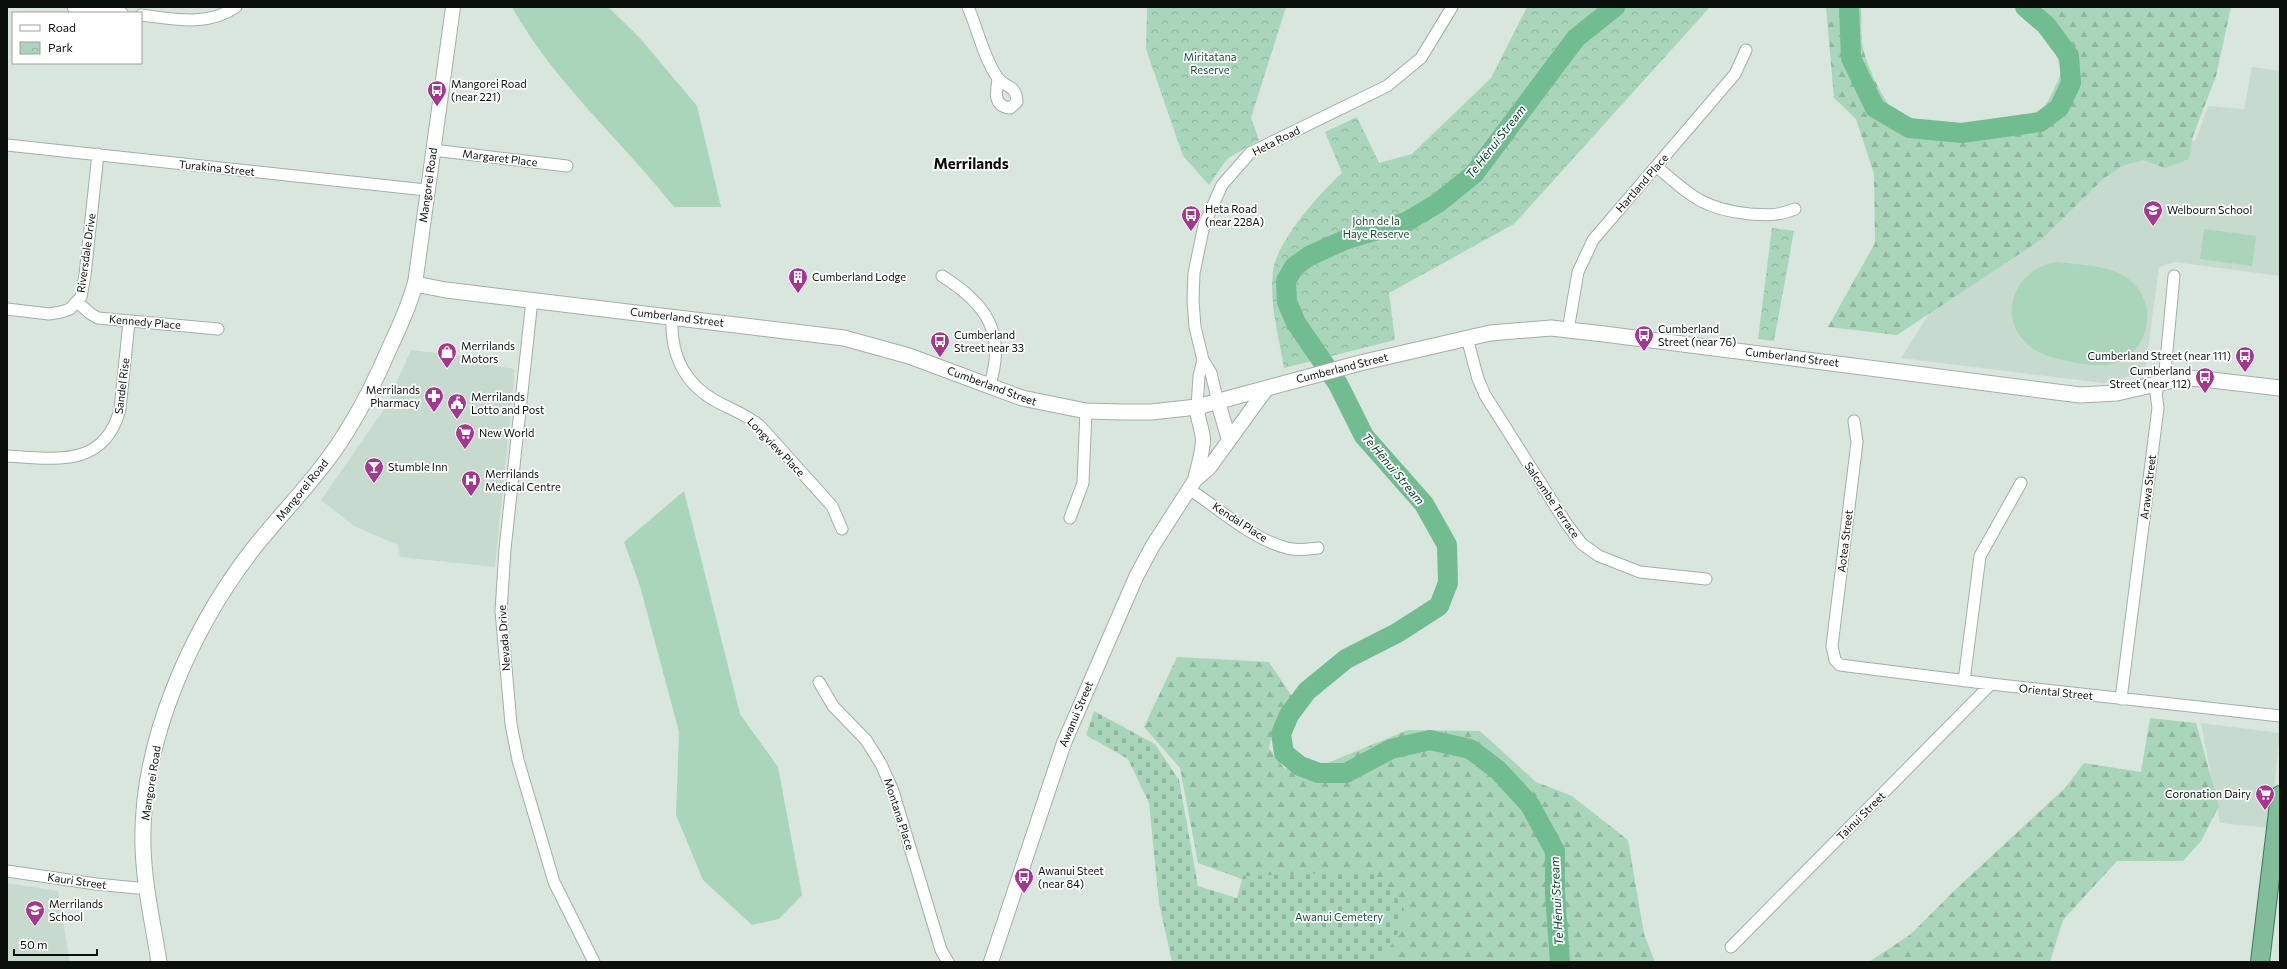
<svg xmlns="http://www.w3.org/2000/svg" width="2287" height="969" viewBox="0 0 2287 969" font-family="Commissioner,sans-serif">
<defs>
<pattern id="forest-firs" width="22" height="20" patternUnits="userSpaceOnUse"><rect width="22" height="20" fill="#a9d5ba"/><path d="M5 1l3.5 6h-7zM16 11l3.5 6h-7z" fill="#90b69f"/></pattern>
<pattern id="cemetery-stones" width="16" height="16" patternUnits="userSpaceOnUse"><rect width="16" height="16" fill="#a9d5ba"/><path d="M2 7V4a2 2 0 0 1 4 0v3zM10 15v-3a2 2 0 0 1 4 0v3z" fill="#90b69f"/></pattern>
<pattern id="park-crowns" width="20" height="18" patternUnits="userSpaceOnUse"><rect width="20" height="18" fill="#a9d5ba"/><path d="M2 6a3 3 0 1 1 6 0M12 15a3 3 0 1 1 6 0" fill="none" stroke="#90b69f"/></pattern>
</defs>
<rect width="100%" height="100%" fill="#d9e6dd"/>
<!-- built -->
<path fill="#c6dbce" d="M 2252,67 L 2280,71 L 2280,276 L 2175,262 L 2159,267 L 2145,372 L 2104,383 L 1901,358 L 1954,275 L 2145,150 L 2196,140 L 2208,106 L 2244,109 Z
M 411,350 L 470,357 L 471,362 L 515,369 L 495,567 L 400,557 L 398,545 L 354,526 L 321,500 L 385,408 Z
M 2201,723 L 2280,733 L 2270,828 L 2220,823 Z
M 7,883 L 58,891 L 70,962 L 7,962 Z"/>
<!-- grass -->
<path fill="#a9d5ba" d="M 512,7 L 608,7 L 639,37 L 697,106 L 721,207 L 674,207 C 622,141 552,80 512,7 Z
M 2204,229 L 2256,236 L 2252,266 L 2200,259 Z
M 2057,262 C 2080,265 2112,265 2130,280 C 2162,306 2147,361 2106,365 C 2087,367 2041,358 2028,345 C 1995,315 2016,268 2057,262 Z
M 684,491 L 740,714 L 778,767 L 802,895 L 779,919 L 752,925 L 703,880 L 676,815 L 679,732 L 640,586 L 624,542 Z"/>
<!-- forest -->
<path fill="url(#forest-firs)" d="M 1826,7 L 1861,7 C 1862,21 1860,39 1864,52 C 1870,73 1886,107 1902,120 C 1924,139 2018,127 2041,111 C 2047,107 2058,80 2062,72 L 2041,10 L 2046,7 L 2231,7 L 2216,76 L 2193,136 L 2189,159 L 2165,168 L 2143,160 L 2122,166 L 2103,179 L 2042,239 L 1897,335 L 1828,327 L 1875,243 L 1874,174 L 1856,119 L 1834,98 Z
M 1177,657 L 1269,662 L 1295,701 L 1273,727 L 1269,748 L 1284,768 L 1303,773 L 1408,730 L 1480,731 L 1536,782 L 1572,796 L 1628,840 L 1644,934 L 1655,962 L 1362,962 L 1269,889 L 1198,863 L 1180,768 L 1144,727 Z
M 2150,718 L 2196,723 L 2219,806 L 2201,841 L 2183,861 L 2117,861 L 2063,920 L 2050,962 L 1869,962 L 1911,934 L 1954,891 L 2065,788 L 2084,763 L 2141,772 Z"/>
<!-- cemetery -->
<path fill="url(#cemetery-stones)" d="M 1094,711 L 1155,744 L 1179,780 L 1198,886 L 1237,898 L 1243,876 L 1372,871 L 1401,902 L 1406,916 L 1383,962 L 1172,962 L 1159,903 L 1149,803 L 1128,759 L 1086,735 Z"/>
<!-- park -->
<path fill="url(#park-crowns)" d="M 1147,7 L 1286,7 L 1251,118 L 1259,140 L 1227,159 L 1209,185 L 1183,156 L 1146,49 Z
M 1527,7 L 1710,7 L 1514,224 L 1389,293 L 1395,340 L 1284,368 C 1279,337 1269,303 1273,271 C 1276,243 1320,192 1342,173 L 1325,132 L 1357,117 L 1379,163 L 1412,154 L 1491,78 Z
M 1772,228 L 1794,231 L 1774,341 L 1758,339 Z"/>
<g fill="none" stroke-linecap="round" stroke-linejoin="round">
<!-- river -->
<path stroke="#71bc91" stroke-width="20" d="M 1849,7 L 1851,58 L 1875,108 L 1909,128 L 1962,133 L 2040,122 L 2059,108 L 2071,83 L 2069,56 L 2046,25 L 2025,7
M 1560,962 L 1555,893 L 1555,851 L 1530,805 L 1498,770 L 1470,749 L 1430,740 L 1391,749 L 1346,773 L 1319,773 L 1300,766 L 1284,753 L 1281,734 L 1289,715 L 1307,691 L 1346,659 L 1397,633 L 1439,606 L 1448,583 L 1447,545 L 1424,504 L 1364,436 L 1338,384 L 1296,323 L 1287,302 L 1286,281 L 1294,267 L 1309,256 L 1347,239 L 1406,222 L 1438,203 L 1474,174 L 1576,38 L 1615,7"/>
<defs>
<path id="minor" d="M 73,7 L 122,13
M 968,7 C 978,30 983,56 997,77 C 1005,89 1016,83 1017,102 L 1010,108 C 993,106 996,92 998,79
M 141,15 C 174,19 207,27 236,7
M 7,145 L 426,190
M 433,150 L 567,166
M 1657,167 C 1691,196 1703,209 1750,214 C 1769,215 1777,216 1795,209
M 942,276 C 987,304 1007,334 989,387
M 532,300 L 505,549 L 501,611 L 511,724 L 518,760 L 554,882 L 594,962
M 77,302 L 91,314 L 98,318 L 218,329
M 7,309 L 49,314 L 61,312 L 70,309 L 81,297 L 85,275 L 98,154
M 672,316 C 670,352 683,382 714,400 C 730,409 746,414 760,426 L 832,506 L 842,529
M 1568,330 L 1578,272 L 1593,240 L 1735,74 L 1746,50
M 1467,338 L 1478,379 L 1485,395 L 1566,523 L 1582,544 L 1599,556 L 1640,572 L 1706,579
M 1218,402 L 1211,373 L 1203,360 L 1195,327 L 1193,301 L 1194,273 L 1204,225 L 1222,185 L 1250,153 L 1387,86 L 1421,58 L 1452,7
M 1197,407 L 1199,376 L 1203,360
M 1854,421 L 1857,442 L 1832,646 L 1835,660 L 1840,665 L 1991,684 L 2280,716
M 7,456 C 55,459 105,468 120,409 L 129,322
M 1189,489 C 1220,509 1251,539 1287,548 C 1296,551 1308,549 1318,548
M 1070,518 L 1083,483 L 1086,411
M 1964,681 L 1980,556 L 2021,483
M 819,682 L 833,706 L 866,740 L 881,764 L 893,791 L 941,950 L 948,962
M 2121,699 L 2158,408 L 2156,393 L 2165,371 L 2174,276
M 7,871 L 96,884 L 137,888 L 147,887
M 1731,947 L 1991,684"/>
<path id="tertiary" d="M 415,284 L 453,7
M 1218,402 L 1229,440
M 1195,480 C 1198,466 1203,453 1203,439 C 1202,428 1197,418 1197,407
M 991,962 L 1064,743 L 1136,577 L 1152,547 L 1195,480 L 1209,468 L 1267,388"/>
<path id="secondary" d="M 159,962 C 153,924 144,885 143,846 C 140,743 191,629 253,549 C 284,510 321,474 347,431 C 364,404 378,375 390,347 C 400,325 409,307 415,284 L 446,290 L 844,338 L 909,356 L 1022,398 L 1086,411 L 1123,412 L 1151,412 L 1197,407 L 1360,363 L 1490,333 L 1551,328 L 1604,334 L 2080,395 L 2117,393 L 2182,378 L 2203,379 L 2280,388"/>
<path id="trunk" d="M 2260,962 L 2280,795"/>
</defs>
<!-- minor casing -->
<use href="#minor" stroke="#a2afa7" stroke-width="13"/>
<!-- tertiary casing -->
<use href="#tertiary" stroke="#a2afa7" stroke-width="16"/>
<!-- secondary casing -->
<use href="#secondary" stroke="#a2afa7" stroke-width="17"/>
<!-- trunk casing -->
<use href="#trunk" stroke="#427659" stroke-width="20"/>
<!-- minor -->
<use href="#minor" stroke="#fff" stroke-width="11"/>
<!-- tertiary -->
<use href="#tertiary" stroke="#fff" stroke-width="14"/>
<!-- secondary -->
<use href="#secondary" stroke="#fff" stroke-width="15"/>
<!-- trunk -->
<use href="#trunk" stroke="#80be9b" stroke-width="18"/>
</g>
<!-- icons -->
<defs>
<symbol id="bus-pin" viewBox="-11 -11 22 30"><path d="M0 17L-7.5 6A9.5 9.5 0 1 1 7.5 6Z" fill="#a8358f" stroke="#fff"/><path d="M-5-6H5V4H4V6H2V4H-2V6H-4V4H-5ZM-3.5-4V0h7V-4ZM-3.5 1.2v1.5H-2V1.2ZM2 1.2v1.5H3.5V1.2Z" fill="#fff"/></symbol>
<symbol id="school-pin" viewBox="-11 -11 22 30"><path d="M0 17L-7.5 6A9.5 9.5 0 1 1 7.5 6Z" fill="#a8358f" stroke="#fff"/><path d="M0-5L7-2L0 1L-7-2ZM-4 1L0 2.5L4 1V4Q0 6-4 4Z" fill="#fff"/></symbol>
<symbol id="building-pin" viewBox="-11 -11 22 30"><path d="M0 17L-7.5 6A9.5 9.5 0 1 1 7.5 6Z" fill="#a8358f" stroke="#fff"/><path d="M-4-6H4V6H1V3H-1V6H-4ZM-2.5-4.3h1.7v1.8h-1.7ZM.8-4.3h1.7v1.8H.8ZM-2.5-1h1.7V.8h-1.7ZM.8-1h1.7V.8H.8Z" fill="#fff"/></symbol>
<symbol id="shop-pin" viewBox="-11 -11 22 30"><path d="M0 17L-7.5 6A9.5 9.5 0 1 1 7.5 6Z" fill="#a8358f" stroke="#fff"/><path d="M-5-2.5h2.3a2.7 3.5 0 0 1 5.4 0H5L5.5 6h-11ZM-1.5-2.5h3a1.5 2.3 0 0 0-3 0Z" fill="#fff"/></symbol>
<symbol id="pharmacy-pin" viewBox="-11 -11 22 30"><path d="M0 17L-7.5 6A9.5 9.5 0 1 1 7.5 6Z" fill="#a8358f" stroke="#fff"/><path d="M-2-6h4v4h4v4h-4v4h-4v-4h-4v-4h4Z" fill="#fff"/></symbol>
<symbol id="civic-pin" viewBox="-11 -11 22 30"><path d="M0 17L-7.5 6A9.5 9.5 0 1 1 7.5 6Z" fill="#a8358f" stroke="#fff"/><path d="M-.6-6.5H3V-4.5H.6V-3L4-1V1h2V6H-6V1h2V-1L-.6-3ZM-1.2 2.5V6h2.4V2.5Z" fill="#fff"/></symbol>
<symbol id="supermarket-pin" viewBox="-11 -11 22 30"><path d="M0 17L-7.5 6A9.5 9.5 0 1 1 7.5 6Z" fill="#a8358f" stroke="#fff"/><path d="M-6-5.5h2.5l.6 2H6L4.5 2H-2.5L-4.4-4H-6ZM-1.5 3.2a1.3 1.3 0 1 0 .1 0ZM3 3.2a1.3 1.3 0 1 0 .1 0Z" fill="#fff"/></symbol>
<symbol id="bar-pin" viewBox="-11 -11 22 30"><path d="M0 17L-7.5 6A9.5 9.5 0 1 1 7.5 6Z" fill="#a8358f" stroke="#fff"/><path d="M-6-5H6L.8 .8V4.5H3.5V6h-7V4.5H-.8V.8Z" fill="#fff"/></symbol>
<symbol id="hospital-pin" viewBox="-11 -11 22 30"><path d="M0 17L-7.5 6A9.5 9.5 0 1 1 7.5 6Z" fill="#a8358f" stroke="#fff"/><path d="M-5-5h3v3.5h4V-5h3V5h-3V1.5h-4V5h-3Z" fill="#fff"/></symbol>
</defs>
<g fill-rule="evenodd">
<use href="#bus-pin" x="426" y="79" width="22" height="30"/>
<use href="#school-pin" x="2142" y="199" width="22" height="30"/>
<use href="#bus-pin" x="1180" y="204" width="22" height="30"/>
<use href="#building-pin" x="787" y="266" width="22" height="30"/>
<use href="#bus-pin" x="1633" y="324" width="22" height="30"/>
<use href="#bus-pin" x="929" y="330" width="22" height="30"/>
<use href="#shop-pin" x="436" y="341" width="22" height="30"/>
<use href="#bus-pin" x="2234" y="345" width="22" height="30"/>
<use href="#bus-pin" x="2194" y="366" width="22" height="30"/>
<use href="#pharmacy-pin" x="423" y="385" width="22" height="30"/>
<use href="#civic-pin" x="446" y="392" width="22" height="30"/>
<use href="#supermarket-pin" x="454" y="422" width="22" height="30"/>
<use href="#bar-pin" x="363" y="456" width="22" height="30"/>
<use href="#hospital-pin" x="460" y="469" width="22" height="30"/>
<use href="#supermarket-pin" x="2254" y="783" width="22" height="30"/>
<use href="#bus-pin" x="1013" y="866" width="22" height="30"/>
<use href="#school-pin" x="24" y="899" width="22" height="30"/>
</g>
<g text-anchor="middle" stroke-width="3.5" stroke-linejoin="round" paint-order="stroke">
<!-- park labels -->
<g font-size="11" fill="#175034" stroke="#fff">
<text x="1210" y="61">Miritatana<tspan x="1210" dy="13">Reserve</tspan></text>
<text x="1376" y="225">John de la<tspan x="1376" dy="13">Haye Reserve</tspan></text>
<text x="1339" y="921">Awanui Cemetery</text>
</g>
<!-- poi labels -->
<g font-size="11" fill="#0a0f0c" stroke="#fff" text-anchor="start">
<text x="451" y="88">Mangorei Road<tspan x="451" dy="13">(near 221)</tspan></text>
<text x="1205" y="213">Heta Road<tspan x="1205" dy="13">(near 228A)</tspan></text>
<text x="2167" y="214">Welbourn School</text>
<text x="812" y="281">Cumberland Lodge</text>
<text x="1658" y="333">Cumberland<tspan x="1658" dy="13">Street (near 76)</tspan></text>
<text x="954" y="339">Cumberland<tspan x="954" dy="13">Street near 33</tspan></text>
<text x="461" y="350">Merrilands<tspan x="461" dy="13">Motors</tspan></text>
<text x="2231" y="360" text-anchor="end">Cumberland Street (near 111)</text>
<text x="2191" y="375" text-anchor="end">Cumberland<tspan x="2191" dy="13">Street (near 112)</tspan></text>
<text x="420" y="394" text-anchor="end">Merrilands<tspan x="420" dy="13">Pharmacy</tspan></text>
<text x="471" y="401">Merrilands<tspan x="471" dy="13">Lotto and Post</tspan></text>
<text x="479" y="437">New World</text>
<text x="388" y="471">Stumble Inn</text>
<text x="485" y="478">Merrilands<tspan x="485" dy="13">Medical Centre</tspan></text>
<text x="2251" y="798" text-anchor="end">Coronation Dairy</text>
<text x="1038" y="875">Awanui Steet<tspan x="1038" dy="13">(near 84)</tspan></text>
<text x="49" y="908">Merrilands<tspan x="49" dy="13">School</tspan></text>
</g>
<!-- street labels -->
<g font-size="11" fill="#0a0f0c" stroke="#fff">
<text transform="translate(1276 141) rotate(-27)" y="4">Heta Road</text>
<text transform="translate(500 158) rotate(7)" y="4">Margaret Place</text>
<text transform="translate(217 168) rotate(6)" y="4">Turakina Street</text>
<text transform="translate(1642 183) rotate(-49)" y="4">Hartland Place</text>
<text transform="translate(428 185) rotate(-82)" y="4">Mangorei Road</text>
<text transform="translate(86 253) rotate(-82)" y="4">Riversdale Drive</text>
<text transform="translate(677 317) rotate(7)" y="4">Cumberland Street</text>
<text transform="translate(145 322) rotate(5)" y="4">Kennedy Place</text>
<text transform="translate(1792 357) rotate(7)" y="4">Cumberland Street</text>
<text transform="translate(1342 368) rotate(-14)" y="4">Cumberland Street</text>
<text transform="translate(122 386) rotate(-83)" y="4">Sandel Rise</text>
<text transform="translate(992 386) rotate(20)" y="4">Cumberland Street</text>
<text transform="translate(776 447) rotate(46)" y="4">Longview Place</text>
<text transform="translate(2148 487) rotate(-83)" y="4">Arawa Street</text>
<text transform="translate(302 490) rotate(-51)" y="4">Mangorei Road</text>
<text transform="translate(1552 500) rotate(56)" y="4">Salcombe Terrace</text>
<text transform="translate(1240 522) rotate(33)" y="4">Kendal Place</text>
<text transform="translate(1845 541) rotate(-83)" y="4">Aotea Street</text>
<text transform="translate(504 638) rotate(-94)" y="4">Nevada Drive</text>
<text transform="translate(2056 692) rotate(6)" y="4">Oriental Street</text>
<text transform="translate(1076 714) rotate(-67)" y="4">Awanui Street</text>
<text transform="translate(151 783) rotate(-81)" y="4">Mangorei Road</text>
<text transform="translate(899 814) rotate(72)" y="4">Montana Place</text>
<text transform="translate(1861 816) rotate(-45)" y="4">Tainui Street</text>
<text transform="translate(77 881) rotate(8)" y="4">Kauri Street</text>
</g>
<!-- water labels -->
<g font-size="12" font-style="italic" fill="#064428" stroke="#fff">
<text transform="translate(1496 142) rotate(-52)" y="4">Te Hēnui Stream</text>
<text transform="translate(1393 469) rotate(50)" y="4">Te Hēnui Stream</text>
<text transform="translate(1557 901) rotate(-93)" y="4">Te Hēnui Stream</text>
</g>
<!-- district labels -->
<g font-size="15" font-weight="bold" fill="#0a0f0c" stroke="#fff">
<text x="971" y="169">Merrilands</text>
</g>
</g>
<!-- border -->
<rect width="2287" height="969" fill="none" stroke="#0a0f0c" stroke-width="16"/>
<!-- legend -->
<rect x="12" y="12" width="130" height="52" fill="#ffffff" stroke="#9d9f9e"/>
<rect x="20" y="25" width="20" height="6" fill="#ffffff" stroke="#9d9f9e"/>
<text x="48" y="32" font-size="12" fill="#0a0f0c">Road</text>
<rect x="20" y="42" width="20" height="12" fill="url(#park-crowns)" stroke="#9d9f9e"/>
<text x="48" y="52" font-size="12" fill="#0a0f0c">Park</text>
<!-- scale -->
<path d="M14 949v6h83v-6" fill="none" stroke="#0a0f0c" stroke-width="2"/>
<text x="20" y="949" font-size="12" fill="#0a0f0c" stroke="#ffffff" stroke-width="3" paint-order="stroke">50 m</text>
</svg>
